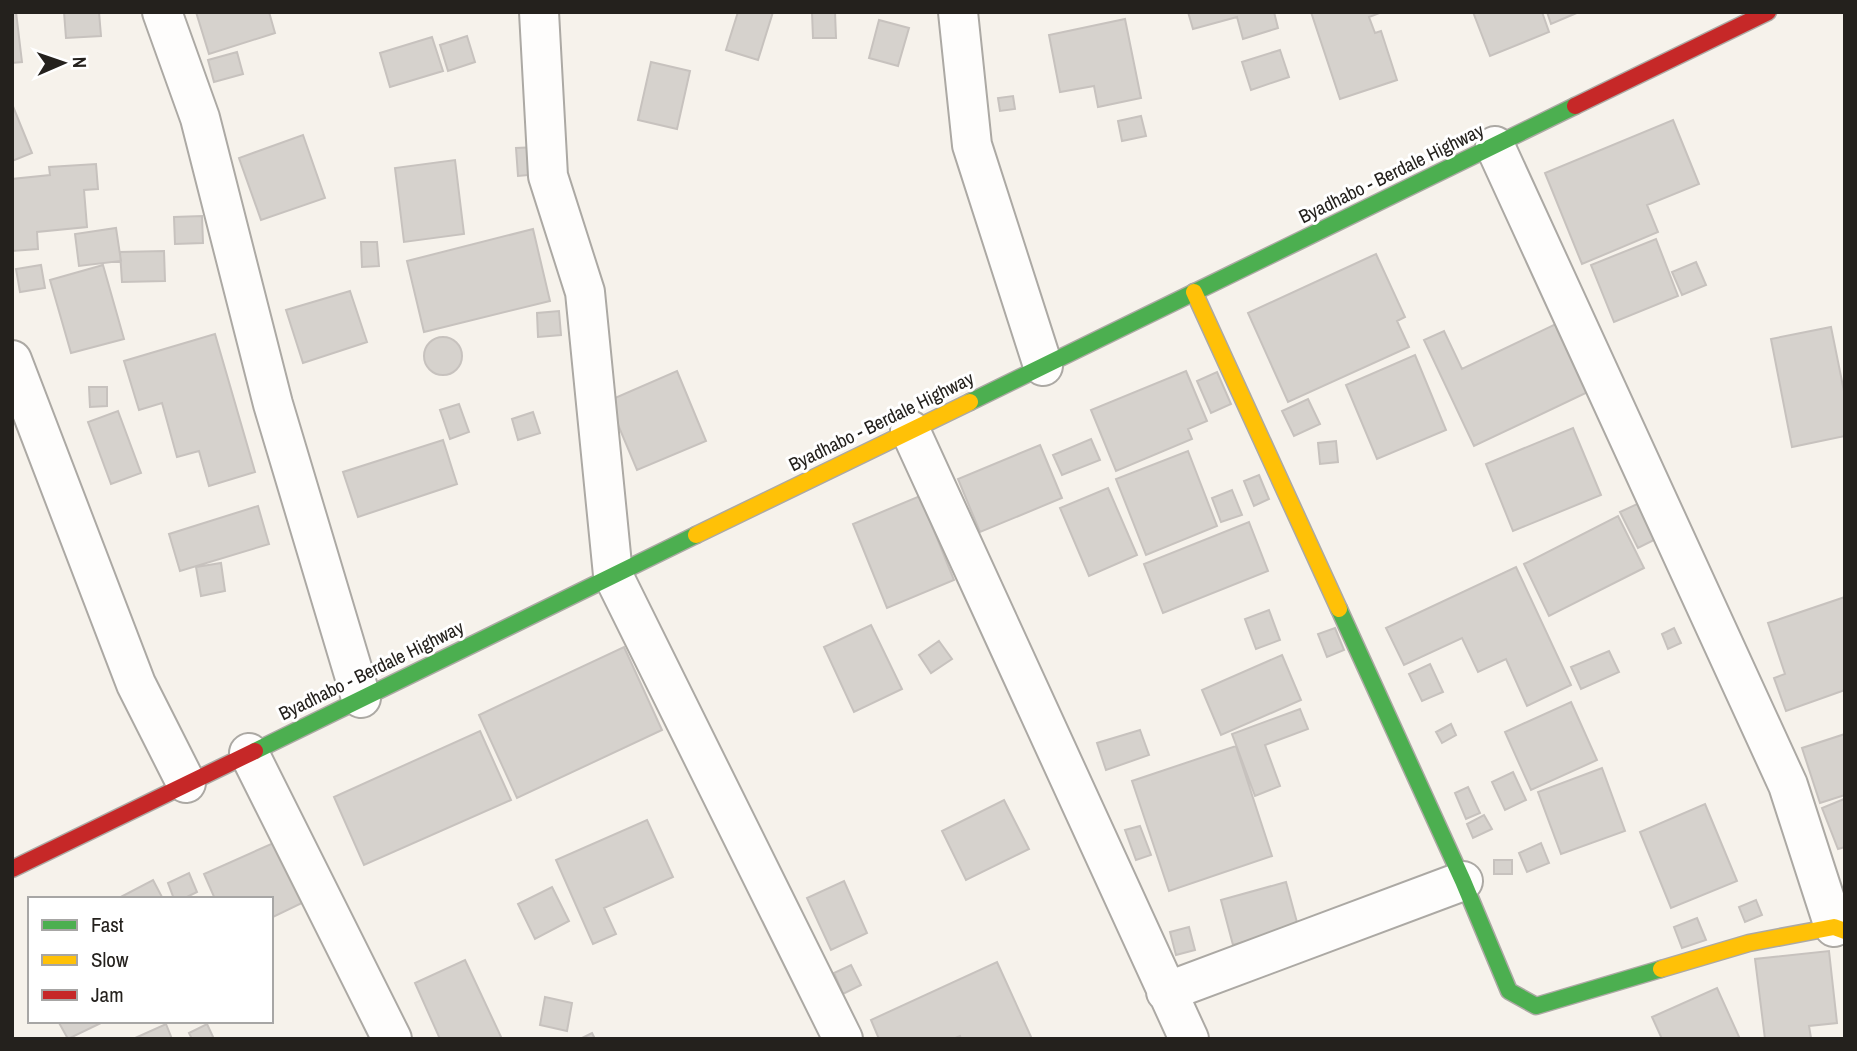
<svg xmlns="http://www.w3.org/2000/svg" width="1857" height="1051" viewBox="0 0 1857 1051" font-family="'Archivo Narrow',sans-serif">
<rect width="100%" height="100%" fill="#f6f2eb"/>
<!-- building -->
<path fill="#d6d2cd" stroke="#c7c2be" stroke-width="2" d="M 12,12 L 16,12 L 22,62 L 12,63 Z
M 64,12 L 99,12 L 101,36 L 66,38 Z
M 196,12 L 269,12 L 275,33 L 209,54 Z
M 738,12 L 773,12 L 758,60 L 726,50 Z
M 812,12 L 835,12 L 836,38 L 813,38 Z
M 1188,12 L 1274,12 L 1278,28 L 1243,39 L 1237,17 L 1193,29 Z
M 1311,12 L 1382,12 L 1369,17 L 1375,33 L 1381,31 L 1397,80 L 1340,99 Z
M 1473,12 L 1542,12 L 1549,32 L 1490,56 Z
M 1547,12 L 1579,12 L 1551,24 Z
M 1125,19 L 1141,98 L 1098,107 L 1094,86 L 1060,92 L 1049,35 Z
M 879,20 L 909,28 L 898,66 L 869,58 Z
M 467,36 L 475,62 L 448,71 L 440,45 Z
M 432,37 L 443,71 L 390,87 L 380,53 Z
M 1280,50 L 1289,77 L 1251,90 L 1242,62 Z
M 237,52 L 243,74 L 214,82 L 208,60 Z
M 651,62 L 690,71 L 677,129 L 638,120 Z
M 1013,96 L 1015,109 L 1000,111 L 998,98 Z
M 12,104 L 32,153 L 12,161 Z
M 1141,116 L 1146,136 L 1122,141 L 1118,121 Z
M 1673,120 L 1699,184 L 1647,205 L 1658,232 L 1582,264 L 1545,173 Z
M 303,135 L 325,198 L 261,220 L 239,158 Z
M 538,147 L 539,174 L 518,176 L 516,148 Z
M 455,160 L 464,234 L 404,242 L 395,168 Z
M 96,164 L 98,189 L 84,190 L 87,227 L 37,232 L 38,249 L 12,251 L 12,179 L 50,175 L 49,167 Z
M 202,216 L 203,243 L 175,244 L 174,217 Z
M 116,228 L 121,261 L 79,266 L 75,234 Z
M 533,229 L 550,301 L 424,332 L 407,261 Z
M 1656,239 L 1678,296 L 1614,322 L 1591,265 Z
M 361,242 L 377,242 L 379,266 L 362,267 Z
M 164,251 L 165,281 L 122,282 L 120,252 Z
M 1376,254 L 1405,317 L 1397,321 L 1409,347 L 1288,402 L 1248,313 Z
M 1696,262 L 1706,285 L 1682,295 L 1672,272 Z
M 41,265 L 45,288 L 20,292 L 16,269 Z
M 103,265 L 124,339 L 71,353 L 50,280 Z
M 350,291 L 367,342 L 303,363 L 286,310 Z
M 559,311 L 561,335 L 538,337 L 537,313 Z
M 1560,322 L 1592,390 L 1474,446 L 1424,340 L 1444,331 L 1462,369 Z
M 1831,327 L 1845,396 L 1845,436 L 1792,447 L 1771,339 Z
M 215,334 L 255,472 L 209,486 L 199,451 L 177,457 L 162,403 L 139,410 L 124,361 Z
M424 356a19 19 0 1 1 38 0a19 19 0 1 1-38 0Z
M 1415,355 L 1446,430 L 1377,459 L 1346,385 Z
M 677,371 L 706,441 L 637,470 L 608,401 Z
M 1186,371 L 1207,421 L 1188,429 L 1192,439 L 1116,471 L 1091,410 Z
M 1217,372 L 1231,404 L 1211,413 L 1197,381 Z
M 89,387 L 107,387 L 107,406 L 90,407 Z
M 1308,399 L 1320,424 L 1294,436 L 1282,411 Z
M 459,404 L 469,432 L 450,439 L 440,410 Z
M 118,411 L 141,473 L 111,484 L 88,422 Z
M 533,412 L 540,433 L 518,440 L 512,419 Z
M 1573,428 L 1601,495 L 1513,531 L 1486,464 Z
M 1091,439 L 1100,460 L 1062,475 L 1053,455 Z
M 443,440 L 457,484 L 358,517 L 343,472 Z
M 1336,441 L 1338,462 L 1320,464 L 1318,443 Z
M 1040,445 L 1062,498 L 980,532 L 958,479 Z
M 1188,451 L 1217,526 L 1146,555 L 1116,479 Z
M 1259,475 L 1269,499 L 1254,506 L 1244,481 Z
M 1108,488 L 1137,555 L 1089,576 L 1060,508 Z
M 1232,490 L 1242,515 L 1221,522 L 1212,498 Z
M 920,496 L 954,580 L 887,608 L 853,524 Z
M 1648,499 L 1666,534 L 1638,548 L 1620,512 Z
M 258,506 L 269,544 L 180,571 L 169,534 Z
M 1618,516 L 1644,568 L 1549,616 L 1524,564 Z
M 1249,522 L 1268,571 L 1163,613 L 1144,564 Z
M 221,563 L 225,591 L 201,596 L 196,567 Z
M 1516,567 L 1571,685 L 1527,706 L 1506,659 L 1478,672 L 1462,638 L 1404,665 L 1386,628 Z
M 1845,597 L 1845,690 L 1786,711 L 1774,678 L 1785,674 L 1768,623 Z
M 1269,610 L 1280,640 L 1256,649 L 1245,619 Z
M 871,625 L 902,689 L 854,712 L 824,647 Z
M 1335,628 L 1344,650 L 1327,657 L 1318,634 Z
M 1674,628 L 1681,643 L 1668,649 L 1662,634 Z
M 939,641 L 952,659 L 931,673 L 919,655 Z
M 624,647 L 662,730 L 517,798 L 479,715 Z
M 1609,651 L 1619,672 L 1581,689 L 1571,667 Z
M 1282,655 L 1301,700 L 1221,735 L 1202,690 Z
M 1430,664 L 1443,692 L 1422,701 L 1409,674 Z
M 1571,702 L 1597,760 L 1531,790 L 1505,732 Z
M 1300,709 L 1308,729 L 1265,745 L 1280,786 L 1255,796 L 1232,734 Z
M 1451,724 L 1456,735 L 1442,743 L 1436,732 Z
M 1140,730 L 1149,755 L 1106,770 L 1097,743 Z
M 480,731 L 511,800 L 364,865 L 334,797 Z
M 1845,734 L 1845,795 L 1820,803 L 1802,748 Z
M 1236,746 L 1272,856 L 1169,891 L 1132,781 Z
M 1602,768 L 1625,831 L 1561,854 L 1538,792 Z
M 1513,772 L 1526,800 L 1505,810 L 1492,782 Z
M 1468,787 L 1480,813 L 1466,819 L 1455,793 Z
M 1844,799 L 1845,847 L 1838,849 L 1822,808 Z
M 1004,800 L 1029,849 L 966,880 L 942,831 Z
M 1705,804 L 1737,881 L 1671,908 L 1640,832 Z
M 1484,815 L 1492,829 L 1473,838 L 1467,824 Z
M 647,820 L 673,877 L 604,908 L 616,934 L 593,944 L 556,860 Z
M 1140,826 L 1151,855 L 1136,860 L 1125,830 Z
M 278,841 L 306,901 L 271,918 L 271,899 L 215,899 L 204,874 Z
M 1541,843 L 1549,863 L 1527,872 L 1519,853 Z
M 1494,860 L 1512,860 L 1512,874 L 1494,874 Z
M 189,873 L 197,892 L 183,899 L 174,899 L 168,883 Z
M 153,880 L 163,899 L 117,899 Z
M 844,881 L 867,933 L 831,950 L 807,898 Z
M 1286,882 L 1298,926 L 1233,945 L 1221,900 Z
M 552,887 L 569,921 L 535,939 L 518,904 Z
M 1756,900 L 1762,915 L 1745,922 L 1739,907 Z
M 1697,918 L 1706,940 L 1682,948 L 1674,927 Z
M 1189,927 L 1195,950 L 1176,955 L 1170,932 Z
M 1829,951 L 1837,1023 L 1809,1026 L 1811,1038 L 1765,1039 L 1755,959 Z
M 465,960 L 502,1039 L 440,1039 L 415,983 Z
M 997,962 L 1032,1039 L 961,1039 L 960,1036 L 953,1039 L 879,1039 L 871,1020 Z
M 851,965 L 861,985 L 843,994 L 834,973 Z
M 1717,988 L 1740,1039 L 1662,1039 L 1652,1017 Z
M 545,997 L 572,1003 L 567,1031 L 540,1025 Z
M 58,1021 L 105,1021 L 68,1039 Z
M 166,1024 L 172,1039 L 133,1039 Z
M 207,1024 L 214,1039 L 192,1039 L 189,1033 Z
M 592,1033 L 595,1039 L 580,1039 Z"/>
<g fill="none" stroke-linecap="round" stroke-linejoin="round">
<defs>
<path id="street" d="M 162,12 L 200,118 L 273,404 L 361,698
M 539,12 L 548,176 L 585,292 L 613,575 L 843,1039
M 958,12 L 972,145 L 1043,366
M 1495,146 L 1788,785 L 1834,927
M 12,360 L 136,684 L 186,783
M 910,430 L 1189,1039
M 249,753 L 392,1039
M 1166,992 L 1463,881"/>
<path id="fast" d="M 970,402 L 1575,106
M 1339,609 L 1463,881 L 1509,991 L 1536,1006 L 1661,969
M 255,751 L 696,535"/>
<path id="slow" d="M 1194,292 L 1339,609
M 696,535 L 970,402
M 1661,969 L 1749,943 L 1834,927 L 1845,931"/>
<path id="jam" d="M 1575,106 L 1768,12
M 12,869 L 255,751"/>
</defs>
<!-- street casing -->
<use href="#street" stroke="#aca9a4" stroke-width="42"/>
<!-- fast casing -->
<use href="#fast" stroke="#aca9a4" stroke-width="19"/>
<!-- slow casing -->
<use href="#slow" stroke="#aca9a4" stroke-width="19"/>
<!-- jam casing -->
<use href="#jam" stroke="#aca9a4" stroke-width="19"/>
<!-- street -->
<use href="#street" stroke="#fefdfc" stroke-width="38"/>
<!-- fast -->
<use href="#fast" stroke="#4caf50" stroke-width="16"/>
<!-- slow -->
<use href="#slow" stroke="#ffc107" stroke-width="16"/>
<!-- jam -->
<use href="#jam" stroke="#c62828" stroke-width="16"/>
</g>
<g text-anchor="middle" stroke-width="6" stroke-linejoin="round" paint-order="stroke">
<!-- street labels -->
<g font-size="19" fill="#24211d" stroke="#fff">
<text transform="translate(1391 173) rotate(-26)" y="7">Byadhabo - Berdale Highway</text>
<text transform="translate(881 421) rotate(-26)" y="7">Byadhabo - Berdale Highway</text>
<text transform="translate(371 670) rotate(-26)" y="7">Byadhabo - Berdale Highway</text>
</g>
</g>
<!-- border -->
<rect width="1857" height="1051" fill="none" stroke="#24211d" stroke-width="28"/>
<!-- legend -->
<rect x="28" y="897" width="245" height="126" fill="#ffffff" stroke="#a7a6a5" stroke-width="2"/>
<rect x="42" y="920" width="35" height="10" fill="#4caf50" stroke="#a7a6a5" stroke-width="2"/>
<text x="91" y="932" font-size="21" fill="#24211d">Fast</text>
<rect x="42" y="955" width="35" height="10" fill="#ffc107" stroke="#a7a6a5" stroke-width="2"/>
<text x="91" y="967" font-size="21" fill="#24211d">Slow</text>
<rect x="42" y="990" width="35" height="10" fill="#c62828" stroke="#a7a6a5" stroke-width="2"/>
<text x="91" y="1002" font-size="21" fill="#24211d">Jam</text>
<!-- north arrow -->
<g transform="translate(63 63) rotate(88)" stroke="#ffffff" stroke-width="5" paint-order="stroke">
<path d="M0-5L12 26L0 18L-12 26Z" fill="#24211d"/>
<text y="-10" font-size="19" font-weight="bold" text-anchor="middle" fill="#24211d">N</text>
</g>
</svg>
